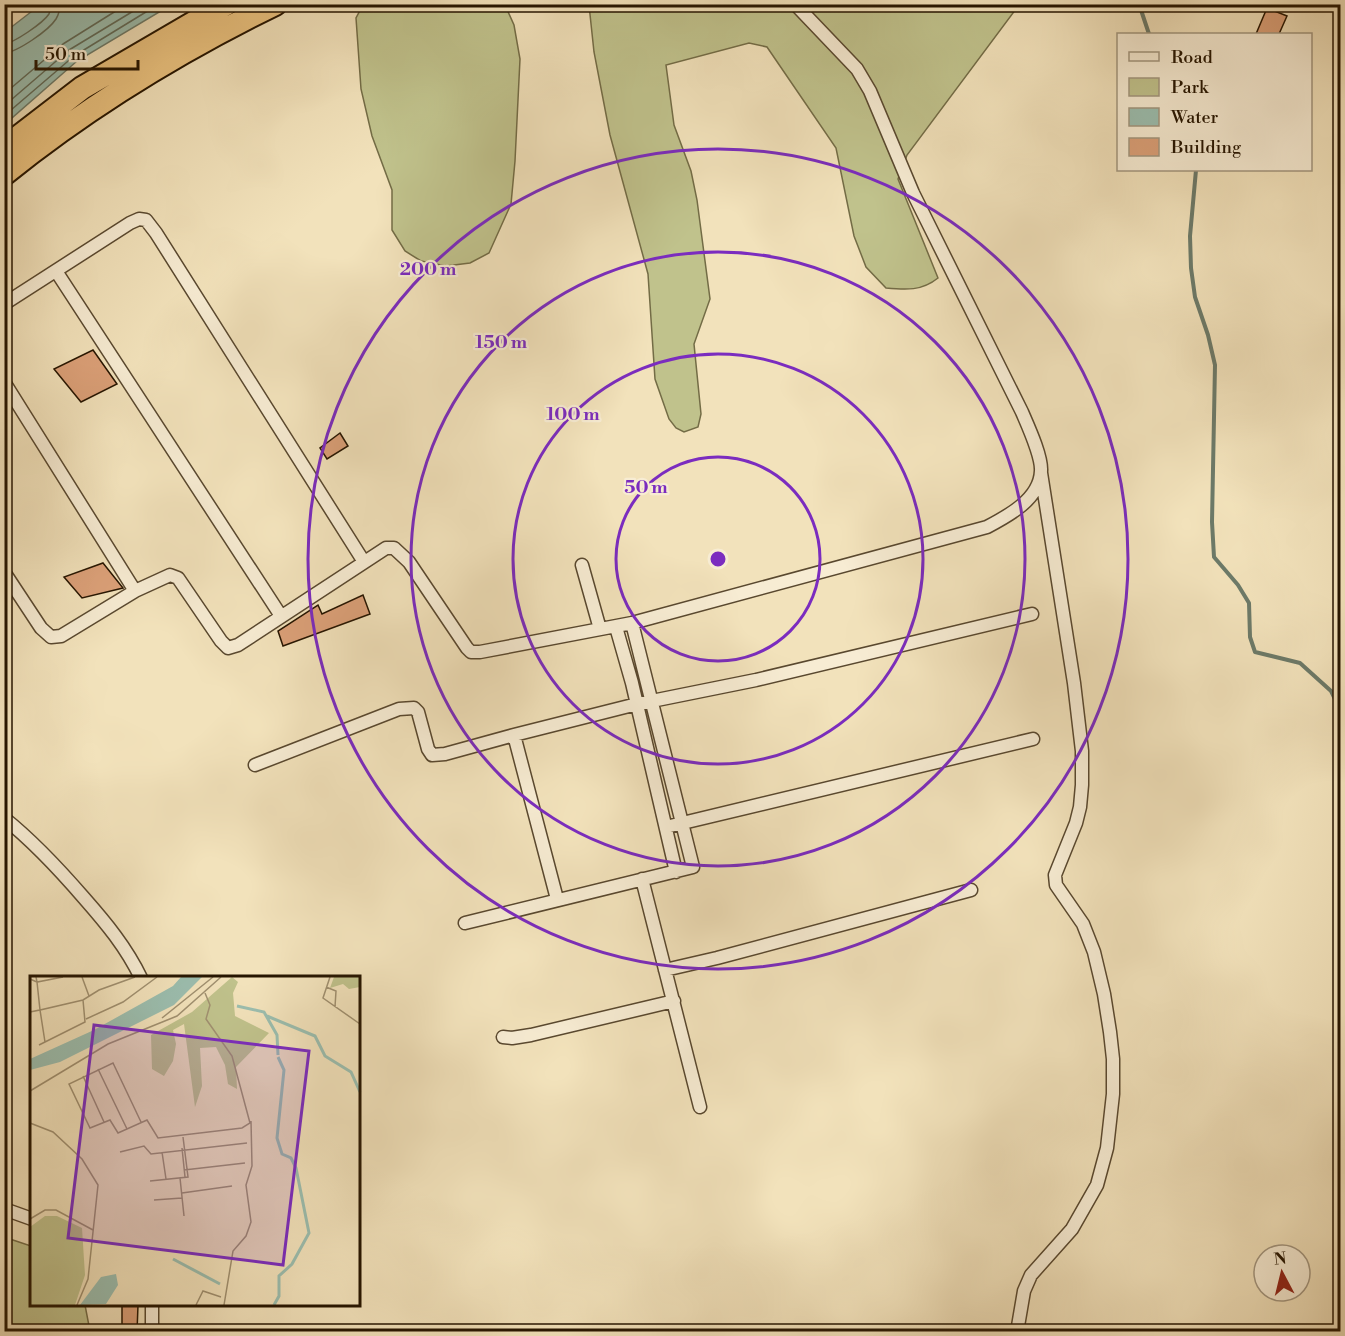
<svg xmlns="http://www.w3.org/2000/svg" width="1345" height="1336" viewBox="0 0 1345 1336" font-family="'Libre Bodoni',serif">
<rect width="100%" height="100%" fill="#f2e2bb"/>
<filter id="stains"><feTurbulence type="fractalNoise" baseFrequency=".00333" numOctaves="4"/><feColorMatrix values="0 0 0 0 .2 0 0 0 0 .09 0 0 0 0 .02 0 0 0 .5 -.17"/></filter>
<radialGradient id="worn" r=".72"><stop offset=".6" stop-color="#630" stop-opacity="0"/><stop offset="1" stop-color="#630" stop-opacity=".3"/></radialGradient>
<!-- green -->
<path fill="#c0c28c" stroke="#736c46" stroke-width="1.5" d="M 363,5 L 505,5 L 514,25 L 520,59 L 515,161 L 511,204 L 489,253 L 470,263 L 446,266 L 421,261 L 405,251 L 392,230 L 392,190 L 372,136 L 361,89 L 356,18 Z
M 589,5 L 1019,5 L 907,155 L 898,179 L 938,278 C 922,291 906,290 886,288 L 866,267 L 854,236 L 836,148 L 767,47 L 749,43 L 666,65 L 674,125 L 691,171 L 697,200 L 710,299 L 694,344 L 701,414 L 698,427 L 684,432 L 676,428 L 669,419 L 655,379 L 648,274 L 610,135 L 594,52 Z
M 4,1237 L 31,1246 L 32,1304 L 85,1305 L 90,1331 L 5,1331 Z"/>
<!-- water -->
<path fill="#9bbeaf" stroke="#6c7a69" stroke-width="1.5" d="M 40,5 L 40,4 L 171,5 L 77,61 L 5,124 L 5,32 Z"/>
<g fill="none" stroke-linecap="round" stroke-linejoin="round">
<!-- shore -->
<path stroke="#606a58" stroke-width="1.5" d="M 4,44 C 14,43 43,23 49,14 C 51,10 51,9 51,4
M 4,53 C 18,52 49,30 56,19 C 59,14 60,10 60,4
M 4,94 L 63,44 L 127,4
M 4,106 L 69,50 L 145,4
M 4,116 L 74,56 L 159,4"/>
<!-- stream -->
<path stroke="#6c7a69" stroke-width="4" d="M 1139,4 L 1149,34
M 1196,170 L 1190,236 L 1191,268 L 1195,297 L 1208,335 L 1215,365 L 1212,522 L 1214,557 L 1238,585 L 1249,603 L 1250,637 L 1255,652 L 1300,663 L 1331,691 L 1340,709"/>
</g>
<!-- building -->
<path fill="#dba078" stroke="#261500" stroke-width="1.5" d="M 1267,8 L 1287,16 L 1279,34 L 1256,34 Z
M 93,350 L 117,384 L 81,402 L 54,369 Z
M 340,433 L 348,446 L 327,459 L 320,448 Z
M 103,563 L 123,588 L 82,598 L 64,577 Z
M 363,595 L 370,614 L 283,646 L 278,631 L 318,605 L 322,614 Z
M 122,1305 L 138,1305 L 137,1332 L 122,1332 Z"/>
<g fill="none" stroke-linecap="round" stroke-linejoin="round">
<defs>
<path id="street" d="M 56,271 L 281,616
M 4,304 L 130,223 L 139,219 L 146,220 L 156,233 L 364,562
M 4,382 L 135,591
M 582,565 L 600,629
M 4,572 L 41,628 L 51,637 L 61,636 L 135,591 L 170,575 L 178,578 L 221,641 L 228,648 L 238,645 L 386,548 L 394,548 L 409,562 L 467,648 L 471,652 L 480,652 L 632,623 L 987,527 C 1008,516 1040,499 1041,471 C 1042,456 1028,426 1022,412 L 913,193 L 870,91 L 857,69 L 795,4
M 616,627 L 632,683 L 676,872
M 514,735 L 557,899
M 255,765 L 399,709 L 414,708 L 418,712 L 428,749 L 432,755 L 445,754 L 514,735 L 637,704 L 756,680 L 1032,614
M 4,818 C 34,842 59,869 84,898 C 106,923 126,947 141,978
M 666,827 L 1033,739
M 642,879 L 700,1107
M 465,923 L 693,867 L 632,623
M 665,970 L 717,958 L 971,890
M 503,1037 L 512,1038 L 531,1035 L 674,1001
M 4,1209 L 32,1219
M 152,1304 L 152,1332
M 1017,1332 L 1024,1291 L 1031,1275 L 1072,1229 L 1097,1185 L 1107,1148 L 1113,1094 L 1113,1059 L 1110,1032 L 1104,994 L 1094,952 L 1083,924 L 1056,885 L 1055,875 L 1076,823 L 1080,807 L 1082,785 L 1082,751 L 1074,683 L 1041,473"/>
<path id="highway" d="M 4,148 L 82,88 L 226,4
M 4,174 C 86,108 181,50 275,4"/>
</defs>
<!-- street casing -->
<use href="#street" stroke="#59482f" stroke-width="15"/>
<!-- highway casing -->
<use href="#highway" stroke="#261500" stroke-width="26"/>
<!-- street -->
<use href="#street" stroke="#f7ecd3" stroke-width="12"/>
<!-- highway -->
<use href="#highway" stroke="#e9c17e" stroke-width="22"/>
</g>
<!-- distance rings -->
<g fill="none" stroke="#7b2cbf" stroke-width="3">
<circle cx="718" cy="559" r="102"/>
<circle cx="718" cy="559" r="205"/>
<circle cx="718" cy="559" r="307"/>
<circle cx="718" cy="559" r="410"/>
</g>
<!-- overview -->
<g transform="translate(30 976)">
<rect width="330" height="330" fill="#f2e2bb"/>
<path d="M 202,1 L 208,6 L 203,17 L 205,40 L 239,57 L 206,91 L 207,113 L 198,108 L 195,89 L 186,71 L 170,72 L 172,110 L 165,131 L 154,48 L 143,54 L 146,68 L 143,85 L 134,100 L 122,93 L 121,59 L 162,36 ZM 304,1 L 330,1 L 330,11 L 319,13 L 313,8 L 300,12 ZM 15,240 L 27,240 L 52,252 L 55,299 L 45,329 L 0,329 L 0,251 Z" fill="#c0c28c"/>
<path d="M 151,1 L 172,1 L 144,29 L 30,86 L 0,94 L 0,83 L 64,54 L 143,10 ZM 86,298 L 88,309 L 76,328 L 50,329 L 71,301 Z" fill="#9bbeaf"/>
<path fill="none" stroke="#9bbeaf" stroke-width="3" d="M 207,30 L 234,36 L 247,59 L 248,79M 237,40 L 285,60 L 295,80 L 321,96 L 330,116M 143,283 L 190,308M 244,329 L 249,320 L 249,300 L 262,288 L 279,257 L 266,192 L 261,182 L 252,178 L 247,162 L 254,94 L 248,81"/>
<path fill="none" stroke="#a09070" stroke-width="1.5" d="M 6,1 L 7,6 L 33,1M 52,1 L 59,20M 300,1 L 293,22 L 330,48M 0,3 L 7,6 L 10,34 L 53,24 L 69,14 L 105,1M 296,11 L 306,15 L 305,31M 0,36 L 10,34 L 15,66M 132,42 L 183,1M 56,43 L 93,26 L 127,1M 9,69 L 55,46 L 53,24M 68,93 L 97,153M 53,100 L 74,146M 0,115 L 78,68 L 147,40 L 191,1M 111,146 L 83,87 L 39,108 L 60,152 L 80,144 L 88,157 L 117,144 L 128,162 L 212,152 L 220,147 L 202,80 L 176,43 L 180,29 L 175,17M 0,147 L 23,156 L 52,183 L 68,209 L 58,303 L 47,329M 152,172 L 155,201M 90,176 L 114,170 L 121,178 L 217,167M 132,176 L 136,203M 154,194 L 215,187M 150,202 L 154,240M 120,205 L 158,201 L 153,161M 152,217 L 202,210M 124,224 L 152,222M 0,243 L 15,234 L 26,234 L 63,254M 166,329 L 173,315 L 191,321M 194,329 L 203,275 L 216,260 L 221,246 L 216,209 L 222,190 L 221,145"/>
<path fill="#7b2cbf" fill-opacity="0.15" stroke="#7b2cbf" stroke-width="3" d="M 64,49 L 279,75 L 253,289 L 38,262 Z"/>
<rect width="330" height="330" fill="none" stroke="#261500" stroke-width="3"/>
</g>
<circle cx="718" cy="559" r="9" fill="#7b2cbf" stroke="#f7ecd3" stroke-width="3"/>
<g font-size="18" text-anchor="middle" font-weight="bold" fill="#7b2cbf" stroke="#f7ecd3" stroke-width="4.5" stroke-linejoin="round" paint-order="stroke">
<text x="428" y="275">200 m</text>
<text x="501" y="348">150 m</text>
<text x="573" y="420">100 m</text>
<text x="646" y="493">50 m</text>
</g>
<!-- margin -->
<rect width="1345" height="1336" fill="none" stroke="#f2e2bb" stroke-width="24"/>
<rect x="6" y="6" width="1333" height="1324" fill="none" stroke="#261500" stroke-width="3"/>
<rect x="12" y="12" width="1321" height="1312" fill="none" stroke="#261500" stroke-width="1.5"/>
<!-- legend -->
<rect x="1117" y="33" width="195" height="138" fill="#f7ecd3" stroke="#a3967f" stroke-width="1.5"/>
<rect x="1129" y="52" width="30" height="9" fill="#f7ecd3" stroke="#a3967f" stroke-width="1.5"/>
<text x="1171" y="63" font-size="18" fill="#261500">Road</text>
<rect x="1129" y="78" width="30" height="18" fill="#c0c28c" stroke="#a3967f" stroke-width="1.5"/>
<text x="1171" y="93" font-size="18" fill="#261500">Park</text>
<rect x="1129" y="108" width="30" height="18" fill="#9bbeaf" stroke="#a3967f" stroke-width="1.5"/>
<text x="1171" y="123" font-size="18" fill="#261500">Water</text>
<rect x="1129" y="138" width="30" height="18" fill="#dba078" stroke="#a3967f" stroke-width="1.5"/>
<text x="1171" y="153" font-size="18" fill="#261500">Building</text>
<!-- north arrow -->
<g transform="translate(1282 1273) rotate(353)"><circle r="28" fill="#f7ecd3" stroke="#a3967f" stroke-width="1.5"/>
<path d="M0-4.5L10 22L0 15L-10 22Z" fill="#8f2418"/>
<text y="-9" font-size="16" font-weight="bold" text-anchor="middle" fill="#261500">N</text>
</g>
<!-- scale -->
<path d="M36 60v9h102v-9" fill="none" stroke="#261500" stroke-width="3"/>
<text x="45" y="60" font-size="18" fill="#261500" stroke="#f7ecd3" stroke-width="4.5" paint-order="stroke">50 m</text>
<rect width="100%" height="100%" filter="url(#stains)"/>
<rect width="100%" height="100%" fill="url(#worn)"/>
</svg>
